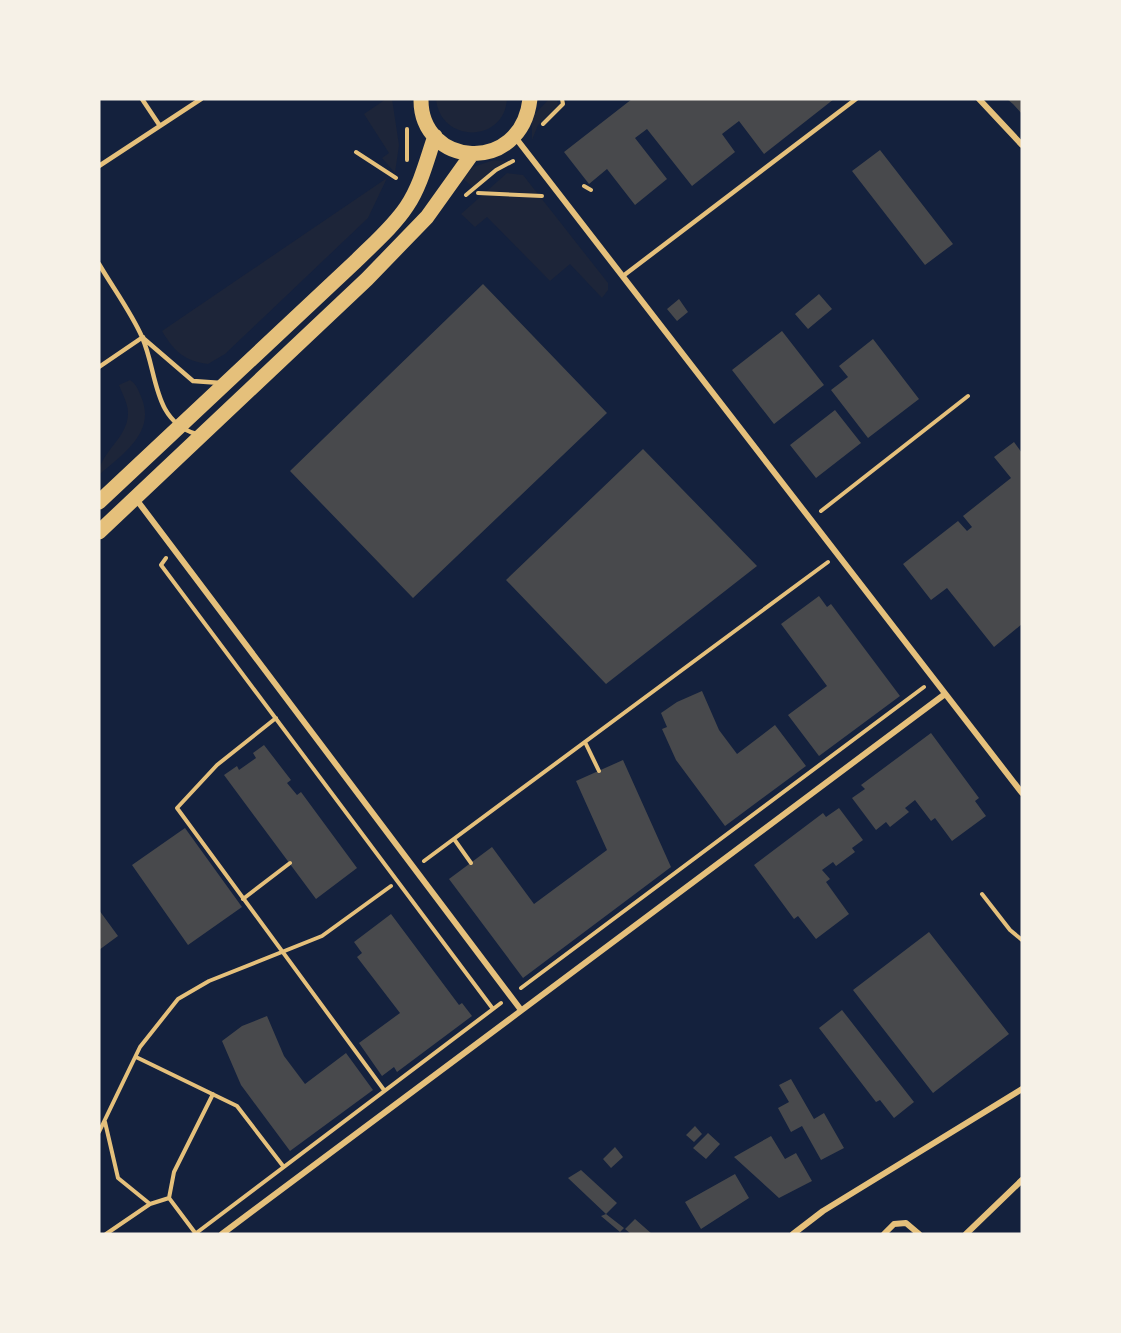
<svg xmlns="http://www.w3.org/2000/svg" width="1121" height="1333" viewBox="0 0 1121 1333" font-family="'Archivo Narrow',sans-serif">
<rect width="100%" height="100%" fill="#14213d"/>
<!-- green -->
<path fill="#1d2539" d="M 386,99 L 392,99 L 399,145 L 395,173 L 382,158 L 389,153 L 364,114 Z
M 436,99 L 507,99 C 504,144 440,143 436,99 Z
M 549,99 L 557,99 L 558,105 L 538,125 L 532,140 L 532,117 Z
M 494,160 L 508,161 L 494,168 L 473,187 L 463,179 L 473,167 Z
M 507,173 L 523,175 L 608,283 L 608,290 L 602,298 L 570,264 L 550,281 L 487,217 L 475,227 L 461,214 Z
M 387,178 L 368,218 L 225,354 L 208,364 C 184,361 174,351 162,331 Z
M 130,380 C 137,384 139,392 142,399 C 155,433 123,454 99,475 C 99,452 129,438 128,412 C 128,404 122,393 119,385 Z"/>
<!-- building -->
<path fill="#48494c" d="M 632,99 L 834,99 L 764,154 L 739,121 L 722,134 L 735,152 L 692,186 L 647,129 L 635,138 L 667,179 L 635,205 L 607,169 L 589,184 L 564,152 Z
M 1007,99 L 1022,99 L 1022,114 L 1013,104 Z
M 880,150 L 953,244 L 925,265 L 852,171 Z
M 483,284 L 607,413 L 413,598 L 290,471 Z
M 819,294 L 832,309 L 808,329 L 795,314 Z
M 679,299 L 688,312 L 677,321 L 667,309 Z
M 782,331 L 824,385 L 774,424 L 732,370 Z
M 873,339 L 919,399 L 868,438 L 831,390 L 848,377 L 839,366 Z
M 835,410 L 861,443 L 816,478 L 790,445 Z
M 1014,442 L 1022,453 L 1022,624 L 994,647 L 947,588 L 931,600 L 903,564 L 958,521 L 967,531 L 972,527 L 963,516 L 1011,478 L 994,457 Z
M 643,449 L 757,566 L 606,684 L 506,580 Z
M 819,596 L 827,607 L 831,604 L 900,696 L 819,756 L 788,715 L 827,686 L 781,624 Z
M 702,691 L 719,730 L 737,754 L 775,725 L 806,766 L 725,826 L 676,760 L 662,729 L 667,727 L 661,713 L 677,702 Z
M 931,733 L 979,798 L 975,801 L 986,816 L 952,841 L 935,818 L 931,821 L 915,800 L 905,808 L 909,812 L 890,827 L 886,822 L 876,830 L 852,798 L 865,789 L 861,785 Z
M 264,745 L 291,780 L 287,783 L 297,795 L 301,792 L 357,868 L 316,899 L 224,775 L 237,766 L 239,770 L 256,758 L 253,753 Z
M 623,760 L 671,867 L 523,978 L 449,879 L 492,847 L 534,904 L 607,850 L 576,781 Z
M 839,808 L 863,840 L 852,848 L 855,852 L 836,866 L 833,862 L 822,870 L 830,879 L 826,882 L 849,914 L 816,939 L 798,916 L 794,919 L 754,865 L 823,813 L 826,817 Z
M 185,828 L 242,907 L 188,945 L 132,865 Z
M 99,910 L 118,936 L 99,950 Z
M 391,914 L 459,1005 L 462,1003 L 472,1016 L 397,1072 L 394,1067 L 382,1076 L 359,1043 L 400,1013 L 357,957 L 362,953 L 354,942 Z
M 929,932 L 1009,1034 L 933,1093 L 853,990 Z
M 842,1010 L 914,1102 L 894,1118 L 880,1100 L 876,1102 L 819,1028 Z
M 267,1016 L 284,1056 L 305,1084 L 346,1053 L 373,1090 L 290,1151 L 241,1085 L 222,1041 L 242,1026 Z
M 791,1079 L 814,1119 L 824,1113 L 844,1148 L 821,1160 L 802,1126 L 791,1132 L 778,1108 L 789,1102 L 779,1085 Z
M 695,1126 L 702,1134 L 694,1142 L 686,1135 Z
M 708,1133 L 720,1144 L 706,1159 L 693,1148 Z
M 771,1136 L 785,1159 L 796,1153 L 812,1181 L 779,1198 L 734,1157 Z
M 615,1147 L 623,1157 L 611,1168 L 603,1159 Z
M 581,1170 L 617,1203 L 606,1214 L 568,1178 Z
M 735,1174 L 749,1198 L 701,1229 L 685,1202 Z
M 606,1214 L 624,1228 L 620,1232 L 601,1216 Z
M 635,1219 L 652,1234 L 631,1234 L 625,1229 Z"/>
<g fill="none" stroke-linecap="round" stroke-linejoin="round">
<!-- path -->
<path stroke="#e5c07b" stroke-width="4" d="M 543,124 L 563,104 L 562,99
M 356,152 L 396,178
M 407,160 L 407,129
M 584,186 L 591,190
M 478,193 L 542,196
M 466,195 L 496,170 L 513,161
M 821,511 L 968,396
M 166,558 L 161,565 L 493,1009
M 276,718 L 217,765 L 177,808 L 384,1090
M 585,742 L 599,771
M 454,839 L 471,863
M 424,861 L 828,562
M 982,894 L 1010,930 L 1022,940
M 243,899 L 290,863
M 521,988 L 924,687
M 136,1057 L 237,1106 L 283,1166
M 105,1122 L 118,1178 L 150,1204 L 106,1234
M 99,1132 L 140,1047 L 178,999 L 209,981 L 322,936 L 391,886
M 150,1204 L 169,1198
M 195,1234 L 501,1003
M 196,1234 L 169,1198 L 174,1172 L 213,1094"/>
<!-- service -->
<path stroke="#e5c07b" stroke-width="4.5" d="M 142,99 L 160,126
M 99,166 L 201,99
M 99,264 C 113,288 131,312 142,337 C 158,373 152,420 196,434
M 623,276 L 856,99
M 143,338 L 193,381 L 221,383
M 99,367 L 143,337"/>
<!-- minor -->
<path stroke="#e5c07b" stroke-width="6" d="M 979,99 L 1022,145
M 515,137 L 1022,793
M 136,499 L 521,1010
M 222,1234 L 945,694
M 793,1234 L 823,1211 L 1022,1089
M 884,1234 L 894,1224 L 906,1223 L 919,1234
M 966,1234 L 1022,1180"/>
<!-- primary -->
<path stroke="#e5c07b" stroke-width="15" d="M 421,99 C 420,167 521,176 530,99
M 99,502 L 356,261 C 373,244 394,226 407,206 C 421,185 427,159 435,136
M 99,532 L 367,279 L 427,217 L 472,154"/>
</g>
<!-- border -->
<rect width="1121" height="1333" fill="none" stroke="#f6f1e7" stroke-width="201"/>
</svg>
